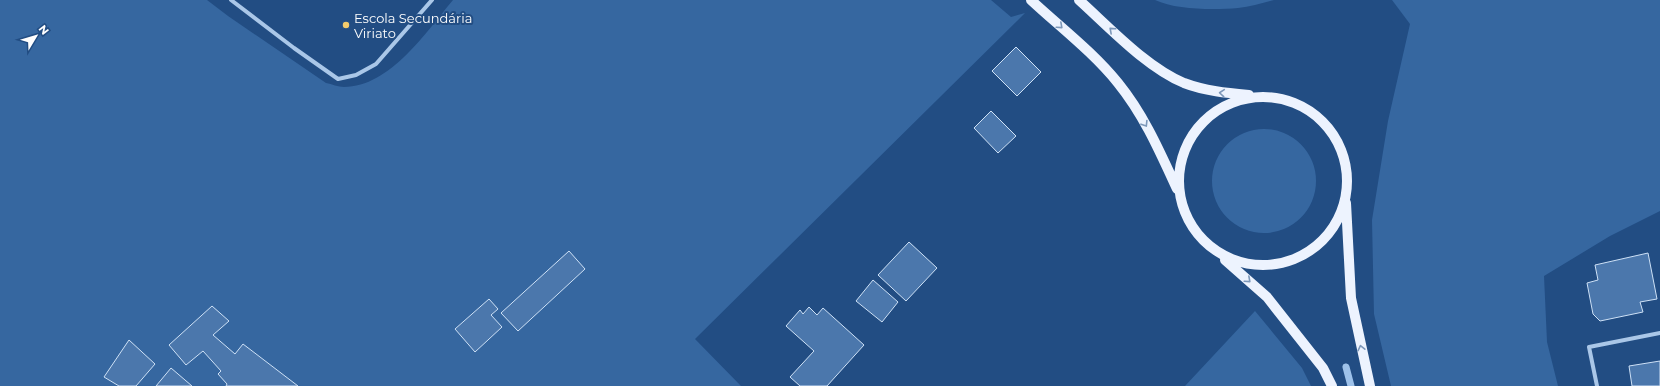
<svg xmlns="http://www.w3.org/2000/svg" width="1660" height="386" viewBox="0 0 1660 386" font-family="Montserrat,sans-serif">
<rect width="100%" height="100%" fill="#224d83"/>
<!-- green -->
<path fill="#3667a0" d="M 0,0 L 207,0 L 228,16 L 326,83 C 332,84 338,87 344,87 C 390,87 427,31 453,0 L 991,0 L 1011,17 L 1025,13 L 695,339 L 741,386 L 0,386 Z
M 1155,0 L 1274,0 C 1262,3 1250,7 1238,8 C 1214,10 1176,10 1155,0 Z
M 1392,0 L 1660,0 L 1660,211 L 1610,236 L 1544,276 L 1547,342 L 1558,386 L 1391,386 L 1374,314 L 1372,220 L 1388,121 L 1410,24 Z
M1212 181a52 52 0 1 1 104 0a52 52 0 1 1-104 0Z
M 1255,311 L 1302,368 L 1311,386 L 1185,386 Z"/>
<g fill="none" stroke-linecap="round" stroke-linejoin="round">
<!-- stream -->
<path stroke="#9ec2ea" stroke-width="7" d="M 1346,367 L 1351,386"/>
</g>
<!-- building -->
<path fill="#4b77ac" stroke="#cee1f6" d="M 1016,47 L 1041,72 L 1017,96 L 992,71 Z
M 991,111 L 1016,136 L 998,153 L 974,128 Z
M 909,242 L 937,268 L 906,301 L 878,275 Z
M 569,251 L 585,269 L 518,331 L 501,313 Z
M 1648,253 L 1657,299 L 1640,302 L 1643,312 L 1600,321 L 1593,314 L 1587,283 L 1598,280 L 1595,265 Z
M 873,280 L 898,302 L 882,322 L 856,301 Z
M 489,299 L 498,309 L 491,315 L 502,327 L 475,352 L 455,329 Z
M 212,306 L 229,321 L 213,335 L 235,354 L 243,344 L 298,386 L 226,386 L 227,384 L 218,374 L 221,371 L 203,351 L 186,365 L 169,345 Z
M 809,307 L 817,315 L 823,308 L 864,345 L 827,386 L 800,386 L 790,377 L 814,351 L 786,326 L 800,310 L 803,314 Z
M 129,340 L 155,364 L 136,386 L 119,386 L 104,377 Z
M 1660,361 L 1660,386 L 1632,386 L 1629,366 Z
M 171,368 L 192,386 L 156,386 Z"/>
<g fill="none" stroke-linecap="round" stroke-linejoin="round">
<!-- minor -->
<path stroke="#aac7e8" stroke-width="4" d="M 231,0 L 294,48 L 338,79 L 356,75 L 376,64 L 432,0
M 1597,386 L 1589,347 L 1660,333"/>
<!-- primary -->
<path stroke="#edf3fe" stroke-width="10" d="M 1031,0 C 1060,27 1093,52 1118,83 C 1144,115 1160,152 1177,189
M 1079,0 C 1109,27 1146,67 1184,83 C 1205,91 1227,93 1249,95
M1179 181a84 84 0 1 1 168 0a84 84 0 1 1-168 0Z
M 1346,203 L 1351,298 L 1370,386
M 1225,260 L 1267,297 L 1323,368 L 1332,386"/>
</g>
<!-- one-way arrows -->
<defs><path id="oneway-chevron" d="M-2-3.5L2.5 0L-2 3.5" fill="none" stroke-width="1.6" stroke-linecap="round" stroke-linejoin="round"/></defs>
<g stroke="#7d98ba">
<use href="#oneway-chevron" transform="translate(1060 26) rotate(42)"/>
<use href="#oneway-chevron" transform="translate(1112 30) rotate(-138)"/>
<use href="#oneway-chevron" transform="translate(1222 93) rotate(-175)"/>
<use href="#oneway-chevron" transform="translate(1145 124) rotate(58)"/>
<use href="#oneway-chevron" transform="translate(1248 280) rotate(42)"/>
<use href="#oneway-chevron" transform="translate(1361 348) rotate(-103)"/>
</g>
<!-- markers -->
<circle fill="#f4cc6c" stroke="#224d83" stroke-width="1.5" cx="346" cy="25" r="4"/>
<g text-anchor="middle" stroke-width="4" stroke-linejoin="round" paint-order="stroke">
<!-- poi labels -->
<g font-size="13" fill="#fff" stroke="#224d83" text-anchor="start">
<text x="354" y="23">Escola Secundária<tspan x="354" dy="15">Viriato</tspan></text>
</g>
</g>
<!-- north arrow -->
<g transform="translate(36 36) rotate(52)" stroke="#224d83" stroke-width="3" paint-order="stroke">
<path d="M0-3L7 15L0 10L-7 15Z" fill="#ffffff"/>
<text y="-6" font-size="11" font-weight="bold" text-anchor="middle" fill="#ffffff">N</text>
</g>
</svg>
